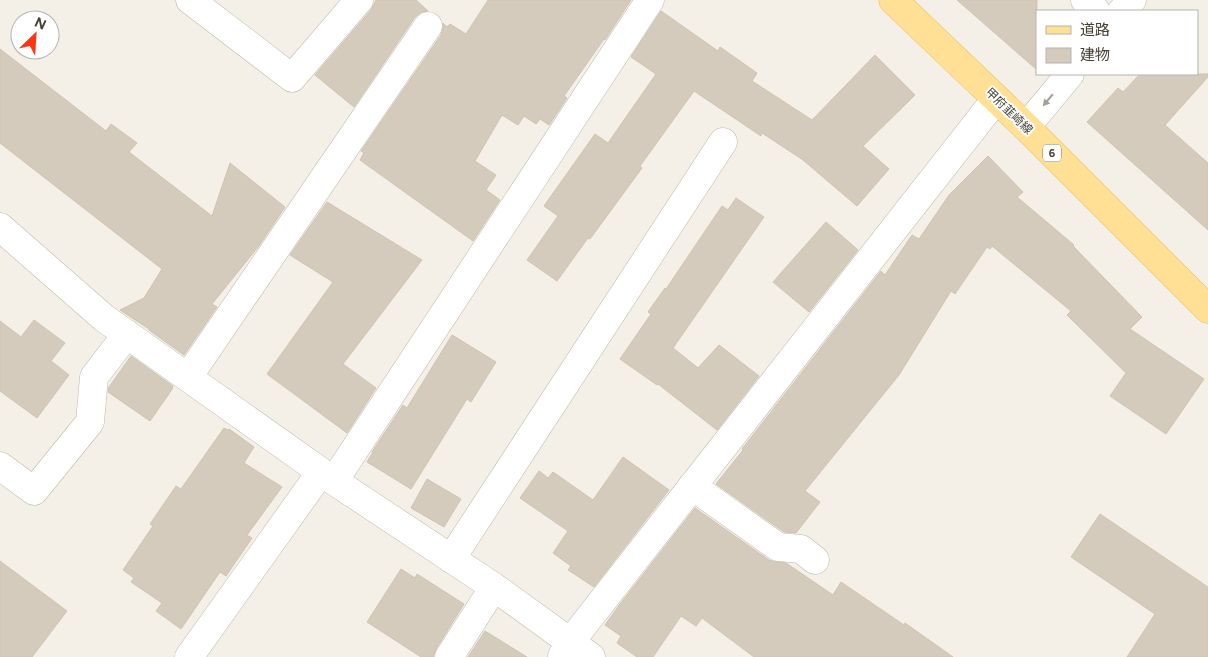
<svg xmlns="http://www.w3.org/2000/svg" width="1208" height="657" viewBox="0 0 1208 657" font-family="Figtree,'Noto Sans JP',sans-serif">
<rect width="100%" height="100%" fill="#f4f0e7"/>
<!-- building -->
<path fill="#d5cbbc" stroke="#d0c3af" d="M 376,0 L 416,0 L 428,11 L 421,12 L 415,17 L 354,107 L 315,75 L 371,10 Z
M 488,0 L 631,0 L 605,40 L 604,39 L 564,96 L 567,98 L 549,125 L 540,119 L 536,124 L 524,116 L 518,125 L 502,115 L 475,161 L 496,175 L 486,190 L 500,200 L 473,241 L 360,160 L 364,153 L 361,151 L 441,35 L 443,28 L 443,23 L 447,27 L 450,24 L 466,34 Z
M 957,0 L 1037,0 L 1037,70 L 1012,48 Z
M 661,11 L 718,51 L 720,47 L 757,73 L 752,81 L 812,120 L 875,55 L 915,95 L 863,146 L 889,169 L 857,206 L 803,160 L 762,133 L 761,136 L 694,91 L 640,166 L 642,168 L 590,239 L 588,238 L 557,281 L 527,260 L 558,216 L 544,206 L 595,134 L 608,143 L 656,74 L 631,57 Z
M 0,49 L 106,131 L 111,124 L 137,143 L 129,152 L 212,216 L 230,163 L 285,207 L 258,247 L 212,304 L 217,307 L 184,355 L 149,330 L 149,329 L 120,310 L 144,298 L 162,269 L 0,143 Z
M 1140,74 L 1208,74 L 1208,77 L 1165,125 L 1208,163 L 1208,230 L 1087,122 L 1118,88 L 1123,92 Z
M 988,156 L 1023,192 L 1017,197 L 1074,245 L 1073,246 L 1142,317 L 1130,329 L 1204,379 L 1166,434 L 1110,396 L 1126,373 L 1067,315 L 1071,311 L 992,246 L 990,249 L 987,247 L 955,294 L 951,291 L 899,375 L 805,491 L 820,502 L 796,533 L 784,532 L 716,484 L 743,450 L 742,449 L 881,271 L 885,275 L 912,235 L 919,239 L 949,195 Z
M 736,198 L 764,217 L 673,348 L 698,368 L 719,345 L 759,376 L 717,430 L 658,384 L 657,385 L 620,359 L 651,314 L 648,312 L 665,288 L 666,289 L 722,206 L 728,210 Z
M 327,202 L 422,260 L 343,364 L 376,388 L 347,433 L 267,374 L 333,282 L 290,255 Z
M 826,222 L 858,250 L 809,312 L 773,282 Z
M 34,320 L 65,343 L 51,361 L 69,375 L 37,418 L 0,391 L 0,321 L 21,337 Z
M 452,335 L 496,362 L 471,402 L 467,399 L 411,489 L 367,462 L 373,452 L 372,452 L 403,405 L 407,408 Z
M 131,356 L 173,386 L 172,387 L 173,388 L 150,421 L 108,392 L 109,387 Z
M 224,428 L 228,430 L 229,429 L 254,447 L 244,463 L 282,487 L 247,535 L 252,538 L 226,576 L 220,572 L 181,629 L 156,611 L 162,603 L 131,582 L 134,578 L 123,570 L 153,526 L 150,524 L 176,486 L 181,489 Z
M 623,457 L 669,490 L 594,587 L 568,570 L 571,566 L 553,553 L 568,531 L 520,498 L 539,471 L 548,478 L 553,472 L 593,500 Z
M 427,479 L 461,499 L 444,527 L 411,508 Z
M 695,508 L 769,560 L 776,562 L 786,563 L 833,595 L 841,582 L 904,625 L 905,623 L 953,657 L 754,657 L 702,618 L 696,626 L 681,616 L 653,657 L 637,657 L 617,643 L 621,636 L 605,625 L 620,604 Z
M 1100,514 L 1208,587 L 1208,657 L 1127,657 L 1155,614 L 1071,557 Z
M 0,561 L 67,611 L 32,657 L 0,657 Z
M 401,569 L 415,578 L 417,574 L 464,604 L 436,649 L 433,657 L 421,657 L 367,622 Z
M 485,631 L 527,657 L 468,657 Z"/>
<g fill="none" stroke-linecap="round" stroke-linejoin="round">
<defs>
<path id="minor" d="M 190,0 L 292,78 L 359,0
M 1085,0 L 1096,11
M 1122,11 L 1132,0
M 1026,127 L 1070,74
M 0,227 L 104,318 L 334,481 L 494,587 L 591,657
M 188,377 L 428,26
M 0,466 L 34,491 L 90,422 L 94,377 L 127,334
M 334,481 L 650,0
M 692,486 L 778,547 L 801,549 L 815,560
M 451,559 L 723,142
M 562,656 L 571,641 L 996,99
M 189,657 L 321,472
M 449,657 L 494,587"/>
<path id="major" d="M 893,0 L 1026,127 L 1208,309"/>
</defs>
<!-- minor casing -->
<use href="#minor" stroke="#bfb7a9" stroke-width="29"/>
<!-- major casing -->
<use href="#major" stroke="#e6bd62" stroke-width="29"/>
<!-- minor -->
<use href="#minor" stroke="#fff" stroke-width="28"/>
<!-- major -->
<use href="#major" stroke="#ffe094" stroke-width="28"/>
</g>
<!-- one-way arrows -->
<defs><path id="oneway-solid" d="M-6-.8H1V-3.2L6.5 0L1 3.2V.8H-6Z" transform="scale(1.25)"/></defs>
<use fill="#a3a09a" href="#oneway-solid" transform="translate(1048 100) rotate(130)"/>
<g text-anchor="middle" stroke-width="4" stroke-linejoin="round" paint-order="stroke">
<!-- shield labels -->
<rect fill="#fff" stroke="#7e7972" stroke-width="1" x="1043" y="144.5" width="18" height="17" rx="4"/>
<g font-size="11" font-weight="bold" fill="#474035">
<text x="1052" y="157">6</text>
</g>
<!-- street labels -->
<g font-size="12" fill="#474035" stroke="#fff">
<text transform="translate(1009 111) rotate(44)" y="4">甲府韮崎線</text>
</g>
</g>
<!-- legend -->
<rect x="1036" y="10" width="162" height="65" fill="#ffffff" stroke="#b5b3ae"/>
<rect x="1046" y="26" width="25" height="8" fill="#ffe094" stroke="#b5b3ae"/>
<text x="1080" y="35" font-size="15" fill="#474035">道路</text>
<rect x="1046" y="48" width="25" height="15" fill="#d5cbbc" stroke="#b5b3ae"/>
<text x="1080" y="60" font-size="15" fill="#474035">建物</text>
<!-- north arrow -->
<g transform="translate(35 35) rotate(25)"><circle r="24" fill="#ffffff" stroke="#b5b3ae"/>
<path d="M0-4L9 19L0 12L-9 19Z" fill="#fe3513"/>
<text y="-8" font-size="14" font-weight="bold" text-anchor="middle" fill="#474035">N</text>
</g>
</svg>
